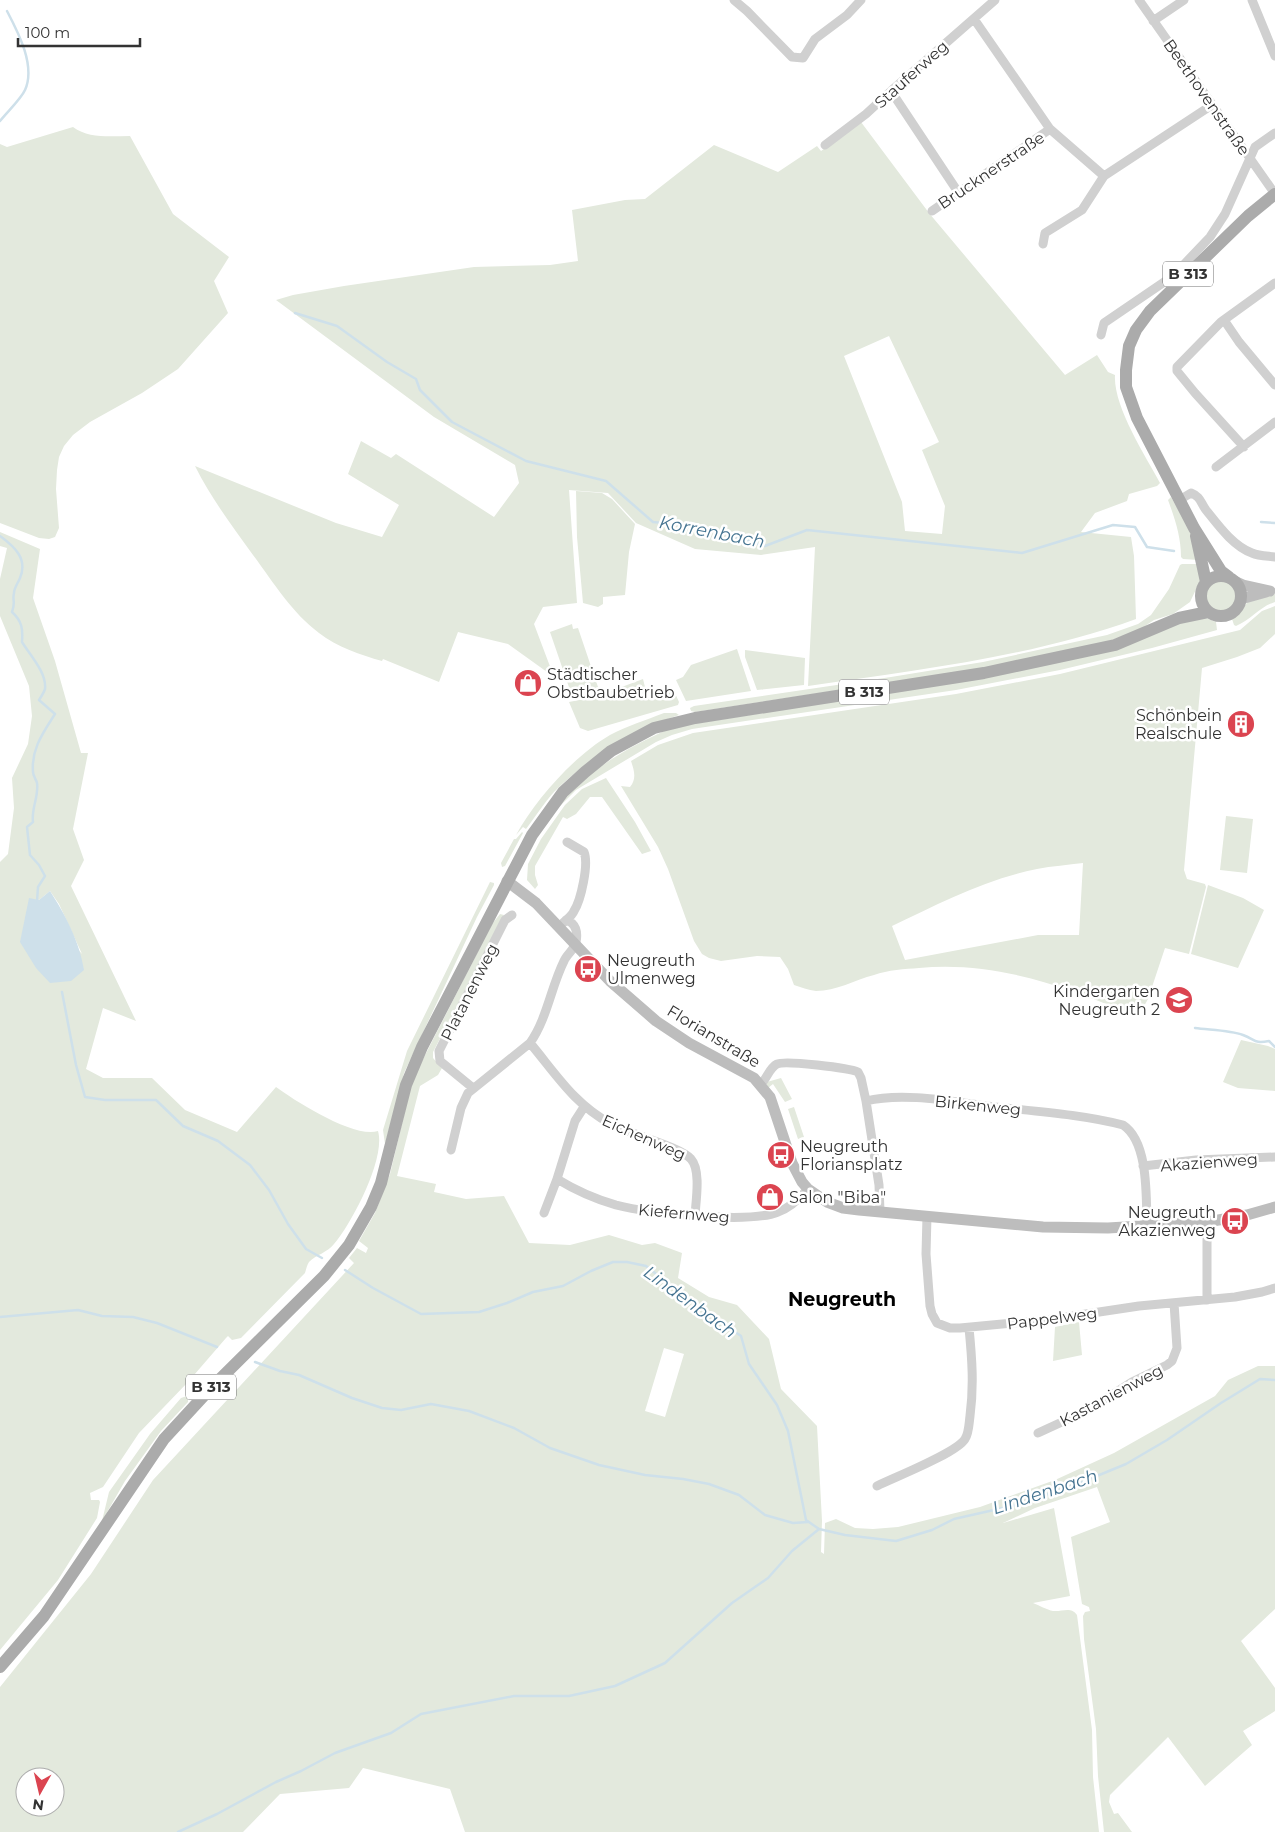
<svg xmlns="http://www.w3.org/2000/svg" width="1275" height="1832" viewBox="0 0 1275 1832" font-family="Montserrat,sans-serif">
<rect width="100%" height="100%" fill="#fff"/>
<!-- green -->
<path fill="#e3e9dd" fill-rule="evenodd" d="M 861,122 L 929,213 L 1065,375 L 1097,355 L 1108,372 L 1115,375 C 1113,406 1145,455 1160,483 L 1157,486 L 1129,494 L 1127,501 L 1095,513 L 1081,532 L 1131,537 L 1134,556 L 1136,619 C 1032,657 917,670 808,686 L 815,547 L 761,555 L 695,549 L 636,523 L 608,493 L 569,490 L 577,603 L 543,607 L 534,624 L 554,677 L 508,644 L 458,632 L 439,682 L 383,659 L 382,661 C 361,655 337,647 319,633 C 292,613 273,582 253,555 C 232,526 211,498 195,466 L 336,523 L 382,537 L 399,505 L 348,474 L 361,441 L 391,458 L 396,454 L 494,517 L 519,483 L 515,465 L 434,417 L 276,300 L 293,295 L 344,286 L 474,267 L 550,265 L 578,261 L 572,210 L 625,200 L 645,199 L 714,145 L 778,172 L 817,146 L 821,151 ZM 889,336 L 939,442 L 922,450 L 945,506 L 942,534 L 905,531 L 902,502 L 844,356 Z
M 73,127 C 89,139 111,136 130,136 L 173,214 L 229,257 L 214,281 L 228,313 L 178,369 L 142,393 L 90,422 L 73,435 L 64,446 L 59,457 L 57,470 L 56,489 L 59,528 L 55,537 L 49,539 L 39,538 L 0,523 L 0,144 L 7,147 Z
M 576,491 L 602,493 L 612,499 L 635,524 L 629,552 L 625,595 L 603,597 L 603,604 L 598,607 L 583,603 L 577,537 Z
M 1171,497 L 1190,530 L 1199,560 L 1183,559 L 1181,557 C 1181,537 1175,519 1168,500 Z
M 0,532 L 40,549 L 33,598 L 55,661 L 81,753 L 88,753 L 73,829 L 84,860 L 71,886 L 136,1021 L 103,1008 L 86,1069 L 103,1078 L 152,1078 L 185,1110 L 237,1132 L 276,1087 C 295,1101 355,1139 378,1131 C 386,1158 352,1223 334,1244 C 328,1252 316,1255 309,1262 C 307,1265 306,1270 305,1273 L 241,1338 L 232,1340 L 228,1336 L 226,1338 L 188,1382 L 139,1433 L 103,1487 L 90,1493 L 91,1500 L 99,1500 L 100,1502 L 97,1518 L 58,1580 L 0,1650 L 0,862 L 8,854 L 14,808 L 12,778 L 28,744 L 32,716 L 29,686 L 0,616 L 0,579 L 7,548 L 0,546 ZM 50,891 L 59,904 L 82,954 L 36,899 L 39,900 Z
M 1182,564 L 1199,564 L 1200,581 L 1190,602 L 1173,614 L 1154,620 L 1139,630 L 1109,641 L 984,668 L 695,712 L 691,711 L 690,708 L 694,706 L 891,677 L 983,662 L 1107,635 L 1138,624 L 1151,615 L 1169,589 L 1180,565 Z
M1205 597a16 16 0 1 1 32 0a16 16 0 1 1-32 0Z
M 1275,594 L 1275,602 C 1259,607 1251,620 1236,626 L 1234,625 L 1232,619 L 1248,602 Z
M 1275,606 L 1275,634 L 1260,648 L 1237,657 L 1202,668 L 1184,870 L 1187,879 L 1205,884 L 1206,887 L 1189,954 L 1165,948 L 1148,999 L 1143,1008 L 1133,1015 C 1065,986 995,961 919,968 C 905,969 888,970 874,975 C 855,980 836,991 816,991 C 808,990 801,987 794,985 L 788,969 L 780,957 L 757,956 L 721,961 L 709,958 L 702,954 L 694,941 L 668,869 L 658,847 L 621,786 L 630,787 C 637,779 634,770 631,761 L 658,745 L 693,733 L 956,694 L 1060,674 L 1240,630 L 1262,611 ZM 1083,863 L 1079,935 L 1038,935 L 905,960 L 892,926 C 938,904 986,879 1037,869 C 1052,866 1068,865 1083,863 Z
M 1206,618 L 1216,622 L 1217,630 L 1152,648 L 1060,670 L 956,690 L 692,729 L 672,735 L 656,742 L 576,790 L 559,807 L 538,836 C 545,826 550,816 558,807 C 588,769 630,746 673,727 L 985,678 L 1176,624 Z
M 572,624 L 573,629 L 578,628 L 598,687 L 572,696 L 550,632 Z
M 737,649 L 751,691 L 686,701 L 676,680 L 683,677 L 691,665 Z
M 745,650 L 805,658 L 804,685 L 757,690 L 745,657 Z
M 643,679 L 648,699 L 674,691 L 679,702 L 678,705 L 588,731 L 580,728 L 569,702 L 595,697 Z
M 664,713 L 676,713 L 679,715 C 638,728 584,761 554,792 C 544,803 535,817 526,829 L 523,827 L 516,835 C 536,799 574,756 610,735 C 627,726 646,720 664,713 Z
M 606,778 L 635,822 L 651,851 L 642,854 L 602,797 L 590,797 L 576,814 L 567,819 L 563,817 L 535,866 L 535,875 L 538,885 L 535,889 L 527,880 L 528,864 L 541,839 L 565,805 L 582,789 Z
M 1226,816 L 1253,819 L 1247,873 L 1220,870 Z
M 522,832 L 523,833 L 505,866 L 502,867 L 501,863 L 514,839 L 516,839 Z
M 490,882 L 494,883 L 494,885 L 477,917 L 404,1073 L 385,1144 L 383,1130 L 407,1051 Z
M 1208,885 L 1243,898 L 1264,910 L 1238,968 L 1191,954 Z
M 500,914 L 504,915 L 433,1052 L 433,1058 L 442,1068 L 438,1075 L 420,1086 L 397,1176 L 436,1184 L 434,1192 L 466,1199 L 504,1196 L 529,1243 L 570,1245 L 609,1235 L 642,1245 L 655,1243 L 682,1253 L 678,1278 L 709,1297 L 737,1305 L 769,1339 L 781,1389 L 817,1426 L 822,1521 L 821,1552 L 824,1554 L 825,1523 L 836,1519 L 855,1528 L 873,1529 L 898,1527 L 980,1507 L 1055,1480 L 1114,1453 L 1215,1396 L 1228,1380 L 1258,1366 L 1275,1366 L 1275,1609 L 1241,1641 L 1275,1688 L 1275,1711 L 1243,1731 L 1252,1745 L 1205,1786 L 1168,1737 L 1110,1795 L 1109,1802 L 1114,1814 L 1118,1813 L 1132,1832 L 1104,1832 L 1098,1776 L 1096,1729 L 1084,1639 L 1083,1616 L 1085,1612 L 1090,1611 L 1089,1607 L 1082,1604 L 1071,1537 L 1110,1522 L 1097,1487 L 1035,1508 L 1003,1523 L 1054,1508 L 1070,1596 L 1033,1603 C 1039,1605 1047,1610 1053,1611 C 1062,1612 1071,1606 1077,1615 L 1092,1730 L 1093,1777 L 1099,1832 L 465,1832 L 450,1789 L 363,1768 L 349,1788 L 280,1794 L 243,1832 L 0,1832 L 0,1687 L 91,1574 L 153,1480 L 354,1263 L 349,1258 L 357,1248 L 366,1253 L 368,1248 L 359,1241 L 375,1213 L 390,1174 L 411,1086 L 418,1069 L 492,924 ZM 664,1348 L 684,1354 L 665,1417 L 645,1411 ZM 25,1777 L 55,1777 L 55,1807 L 25,1807 Z
M 1241,1040 L 1268,1046 L 1275,1049 L 1275,1091 L 1238,1088 L 1223,1082 Z
M 781,1078 L 792,1099 L 785,1102 L 773,1084 L 768,1088 L 767,1085 L 767,1082 Z
M 794,1107 L 804,1137 L 798,1139 L 788,1109 Z
M 1079,1322 L 1082,1355 L 1053,1361 L 1055,1327 Z
M 187,1396 L 188,1397 L 188,1402 L 161,1431 L 125,1481 L 102,1521 L 109,1492 L 150,1434 L 181,1398 Z"/>
<!-- water -->
<path fill="#cee0ea" d="M 50,891 C 65,914 80,943 84,970 L 71,981 L 50,983 L 36,968 L 20,942 L 29,898 L 39,900 Z"/>
<g fill="none" stroke-linecap="round" stroke-linejoin="round">
<!-- stream -->
<path stroke="#cee0ea" stroke-width="2.5" d="M 0,121 C 7,112 21,99 25,90 C 36,66 18,32 7,11
M 295,313 L 337,326 L 387,362 L 416,379 L 420,390 L 452,422 L 526,461 L 606,481 L 653,522 L 703,527 L 765,546 L 807,530 L 1022,553 L 1113,525 L 1135,527 L 1147,547 L 1174,551
M 1261,522 L 1275,523
M 0,536 C 15,547 28,559 20,578 C 18,583 14,588 14,593 C 12,601 16,601 12,612 C 22,621 23,629 22,642 C 30,655 47,673 45,689 C 44,692 41,697 39,700 L 55,714 C 43,733 31,749 33,772 C 33,776 36,779 37,783 C 39,796 31,809 33,822 L 27,827 L 30,855 L 39,865 L 45,876 L 38,887 L 37,901
M 62,992 L 76,1065 L 85,1097 L 105,1100 L 156,1100 L 183,1126 L 218,1141 L 250,1165 L 269,1190 L 288,1224 L 306,1249 L 322,1258
M 1195,1028 C 1209,1030 1230,1030 1243,1035 C 1256,1040 1254,1044 1269,1041 L 1275,1047
M 345,1270 L 373,1288 L 421,1314 L 479,1312 L 507,1303 L 533,1292 L 563,1286 L 591,1271 L 613,1262 L 627,1262 L 646,1266 L 693,1303 L 741,1336 L 749,1364 L 777,1405 L 788,1431 L 806,1520 L 819,1529 L 845,1535 L 896,1541 L 932,1530 L 954,1519 L 1016,1505 L 1075,1485 L 1126,1464 L 1167,1440 L 1221,1403 L 1260,1379 L 1275,1380
M 0,1317 L 78,1310 L 102,1316 L 133,1317 L 157,1323 L 217,1347
M 255,1362 L 280,1371 L 299,1375 L 352,1398 L 382,1408 L 401,1410 L 431,1404 L 469,1411 L 514,1428 L 550,1448 L 599,1465 L 645,1475 L 683,1479 L 709,1484 L 739,1495 L 765,1515 L 793,1523 L 808,1522
M 178,1832 L 217,1814 L 276,1782 L 301,1771 L 335,1753 L 391,1733 L 421,1714 L 514,1696 L 569,1696 L 615,1686 L 665,1663 L 732,1603 L 768,1578 L 792,1551 L 819,1529"/>
<!-- street -->
<path stroke="#d0d0d0" stroke-width="9" d="M 734,0 L 747,11 L 792,57 L 803,58 L 815,39 L 847,15 L 861,0
M 1139,0 L 1275,194
M 1252,0 L 1275,56
M 974,19 L 1050,129 L 1104,176
M 1153,21 L 1184,0
M 891,91 L 958,192
M 825,145 L 866,114 L 891,91 L 995,0
M 932,211 L 1050,129
M 1043,244 L 1045,233 L 1082,210 L 1104,176 L 1212,105
M 1224,320 L 1239,342 L 1275,385
M 1101,335 L 1104,323 L 1173,276 L 1210,237 L 1225,214 L 1255,147 L 1275,133
M 1244,447 L 1195,393 L 1177,371 L 1177,367 L 1221,322 L 1275,283
M 1216,467 L 1275,422
M 1181,499 L 1191,493 C 1201,497 1200,502 1206,510 C 1218,525 1233,546 1252,553 C 1259,556 1268,556 1275,557
M 566,920 C 576,923 578,932 576,942 C 575,949 567,954 564,961 C 551,987 547,1019 530,1043 C 556,1074 574,1104 611,1124 C 629,1134 681,1147 691,1159 C 701,1170 696,1200 695,1215
M 563,923 C 567,919 572,916 574,911 C 581,900 589,864 584,852 L 567,842
M 760,1085 C 767,1079 769,1068 777,1064 C 785,1060 849,1068 858,1072 L 861,1078 L 866,1101 C 902,1092 949,1101 987,1106 C 1030,1111 1081,1114 1123,1125 C 1149,1142 1146,1198 1147,1226
M 473,1088 L 440,1061 L 439,1051 L 505,920 L 512,915
M 866,1101 L 879,1185 L 880,1212
M 451,1150 L 461,1108 L 468,1093 L 530,1043
M 1143,1166 L 1196,1160 L 1275,1157
M 557,1179 L 575,1121 L 584,1107
M 544,1213 L 557,1179 C 575,1190 595,1199 616,1205 C 647,1213 749,1224 778,1212 C 790,1208 800,1198 808,1189
M 927,1216 L 926,1254 L 930,1306 L 932,1314 L 937,1323 L 950,1328 L 960,1328 L 1046,1320 L 1139,1306 L 1235,1297 L 1262,1292 L 1275,1288
M 1207,1222 L 1207,1300
M 1038,1433 L 1088,1410 L 1132,1382 L 1167,1365 L 1172,1361 L 1177,1348 L 1174,1303
M 877,1486 C 895,1477 957,1453 965,1439 C 969,1433 969,1423 970,1416 C 974,1386 972,1358 969,1328"/>
<!-- secondary -->
<path stroke="#bdbdbd" stroke-width="11" d="M 1234,581 L 1243,585 L 1270,591
M 1241,599 L 1266,592
M 507,881 L 536,903 L 610,981 L 656,1021 L 689,1043 L 754,1078 L 770,1097 L 792,1163 L 802,1182 L 808,1189 L 827,1202 L 843,1208 L 859,1210 L 1043,1227 L 1108,1228 L 1207,1222 L 1247,1215 L 1275,1207"/>
<!-- primary -->
<path stroke="#ababab" stroke-width="12" d="M 1196,536 L 1206,582
M1201 596a20 20 0 1 1 40 0a20 20 0 1 1-40 0Z
M 1229,577 L 1221,571 L 1194,528 L 1137,418 L 1126,387 L 1126,370 L 1129,346 L 1136,330 L 1150,311 L 1248,216 L 1275,194
M 0,1667 L 44,1616 L 164,1439 L 211,1388 L 324,1276 L 349,1245 L 371,1207 L 381,1183 L 406,1085 L 422,1047 L 532,835 L 563,792 L 585,772 L 611,751 L 654,728 L 695,718 L 984,673 L 1115,645 L 1179,618 L 1208,612"/>
</g>
<!-- icons -->
<defs>
<symbol id="shop-disc" viewBox="-11 -11 22 22"><circle r="9.5" fill="#db4450" stroke="#fff"/><path d="M-5-2.5h2.3a2.7 3.5 0 0 1 5.4 0H5L5.5 6h-11ZM-1.5-2.5h3a1.5 2.3 0 0 0-3 0Z" fill="#fff"/></symbol>
<symbol id="building-disc" viewBox="-11 -11 22 22"><circle r="9.5" fill="#db4450" stroke="#fff"/><path d="M-4-6H4V6H1V3H-1V6H-4ZM-2.5-4.3h1.7v1.8h-1.7ZM.8-4.3h1.7v1.8H.8ZM-2.5-1h1.7V.8h-1.7ZM.8-1h1.7V.8H.8Z" fill="#fff"/></symbol>
<symbol id="bus-disc" viewBox="-11 -11 22 22"><circle r="9.5" fill="#db4450" stroke="#fff"/><path d="M-5-6H5V4H4V6H2V4H-2V6H-4V4H-5ZM-3.5-4V0h7V-4ZM-3.5 1.2v1.5H-2V1.2ZM2 1.2v1.5H3.5V1.2Z" fill="#fff"/></symbol>
<symbol id="school-disc" viewBox="-11 -11 22 22"><circle r="9.5" fill="#db4450" stroke="#fff"/><path d="M0-5L7-2L0 1L-7-2ZM-4 1L0 2.5L4 1V4Q0 6-4 4Z" fill="#fff"/></symbol>
</defs>
<g fill-rule="evenodd">
<use href="#shop-disc" x="512" y="667" width="32" height="32"/>
<use href="#building-disc" x="1225" y="708" width="32" height="32"/>
<use href="#bus-disc" x="572" y="953" width="32" height="32"/>
<use href="#school-disc" x="1163" y="984" width="32" height="32"/>
<use href="#bus-disc" x="765" y="1139" width="32" height="32"/>
<use href="#shop-disc" x="754" y="1181" width="32" height="32"/>
<use href="#bus-disc" x="1219" y="1205" width="32" height="32"/>
</g>
<g text-anchor="middle" stroke-width="5" stroke-linejoin="round" paint-order="stroke">
<!-- shield labels -->
<g fill="#fff" stroke="#707070" stroke-width="1">
<rect x="1163" y="261.5" width="50" height="25" rx="4"/>
<rect x="839" y="679.5" width="50" height="25" rx="4"/>
<rect x="186" y="1374.5" width="50" height="25" rx="4"/>
</g>
<g font-size="15" font-weight="bold" fill="#333">
<text x="1188" y="279">B 313</text>
<text x="864" y="697">B 313</text>
<text x="211" y="1392">B 313</text>
</g>
<!-- street labels -->
<g font-size="16" fill="#333" stroke="#fff">
<text transform="translate(911 74) rotate(-42)" y="6">Stauferweg</text>
<text transform="translate(1207 97) rotate(55)" y="6">Beethovenstraße</text>
<text transform="translate(991 170) rotate(-34)" y="6">Brucknerstraße</text>
<text transform="translate(469 992) rotate(-63)" y="6">Platanenweg</text>
<text transform="translate(714 1036) rotate(31)" y="6">Florianstraße</text>
<text transform="translate(978 1105) rotate(6)" y="6">Birkenweg</text>
<text transform="translate(644 1137) rotate(24)" y="6">Eichenweg</text>
<text transform="translate(1209 1162) rotate(-4)" y="6">Akazienweg</text>
<text transform="translate(684 1213) rotate(5)" y="6">Kiefernweg</text>
<text transform="translate(1052 1318) rotate(-7)" y="6">Pappelweg</text>
<text transform="translate(1111 1395) rotate(-28)" y="6">Kastanienweg</text>
</g>
<!-- poi labels -->
<g font-size="16" fill="#333" stroke="#fff" text-anchor="start">
<text x="547" y="680">Städtischer<tspan x="547" dy="18">Obstbaubetrieb</tspan></text>
<text x="1222" y="721" text-anchor="end">Schönbein<tspan x="1222" dy="18">Realschule</tspan></text>
<text x="607" y="966">Neugreuth<tspan x="607" dy="18">Ulmenweg</tspan></text>
<text x="1160" y="997" text-anchor="end">Kindergarten<tspan x="1160" dy="18">Neugreuth 2</tspan></text>
<text x="800" y="1152">Neugreuth<tspan x="800" dy="18">Floriansplatz</tspan></text>
<text x="789" y="1203">Salon "Biba"</text>
<text x="1216" y="1218" text-anchor="end">Neugreuth<tspan x="1216" dy="18">Akazienweg</tspan></text>
</g>
<!-- water labels -->
<g font-size="18" font-style="italic" fill="#457491" stroke="#fff">
<text transform="translate(712 532) rotate(11)" y="6">Korrenbach</text>
<text transform="translate(690 1302) rotate(36)" y="6">Lindenbach</text>
<text transform="translate(1045 1492) rotate(-18)" y="6">Lindenbach</text>
</g>
<!-- quarter labels -->
<g font-size="19" font-weight="bold" fill="#000" stroke="#fff">
<text x="842" y="1306">Neugreuth</text>
</g>
</g>
<!-- north arrow -->
<g transform="translate(40 1792) rotate(188)"><circle r="24" fill="#ffffff" stroke="#adadad"/>
<path d="M0-4L9 19L0 12L-9 19Z" fill="#db4450"/>
<text y="-8" font-size="14" font-weight="bold" text-anchor="middle" fill="#333333">N</text>
</g>
<!-- scale -->
<path d="M18 38v8h122v-8" fill="none" stroke="#333333" stroke-width="2.5"/>
<text x="25" y="38" font-size="15" fill="#333333" stroke="#ffffff" stroke-width="4" paint-order="stroke">100 m</text>
</svg>
